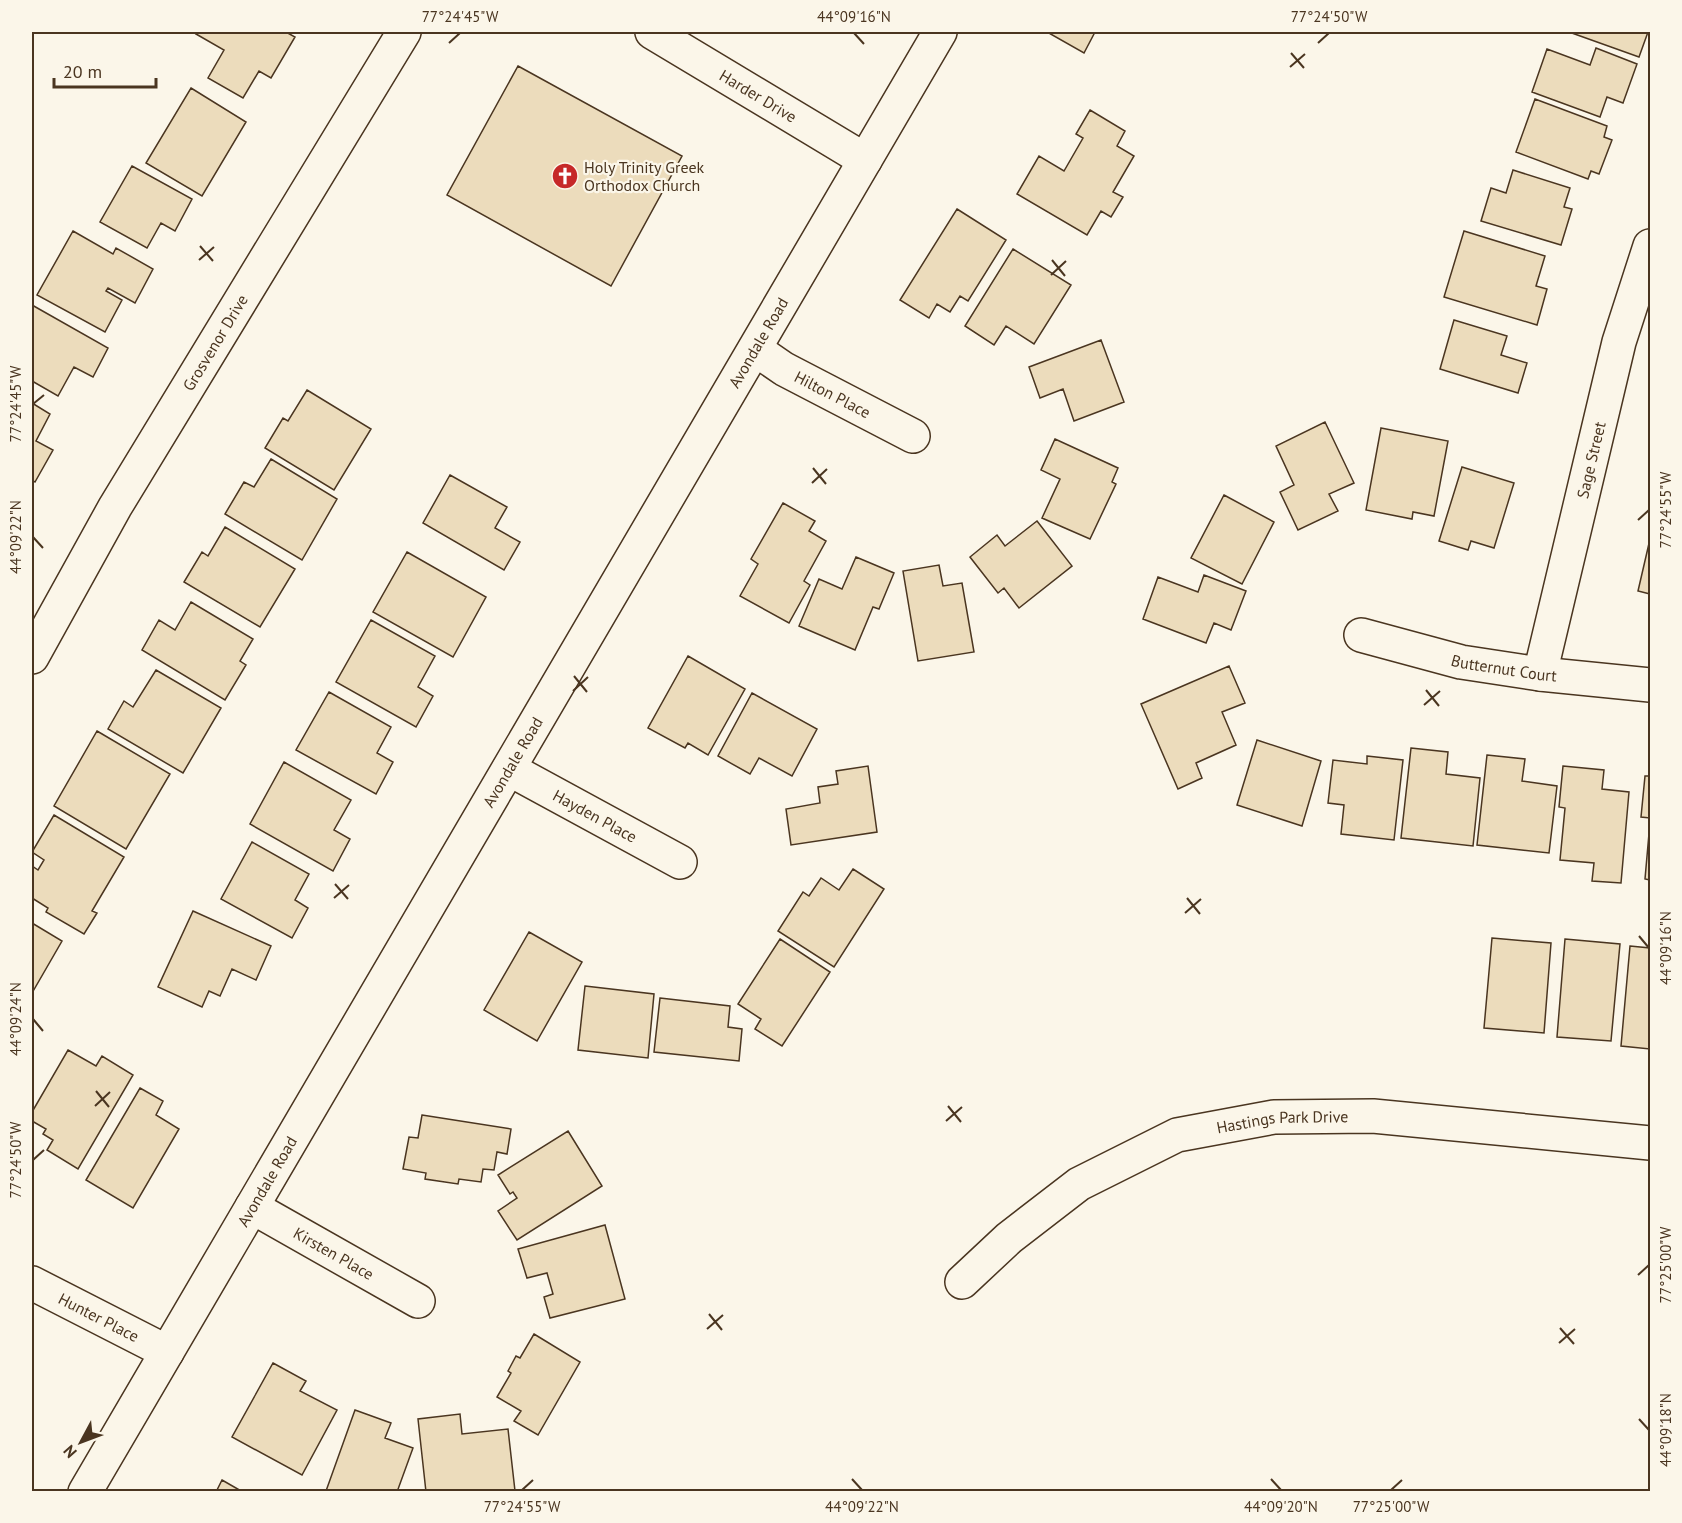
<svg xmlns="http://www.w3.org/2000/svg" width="1682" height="1523" viewBox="0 0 1682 1523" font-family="'PT Sans',sans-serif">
<rect width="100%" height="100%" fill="#fbf6e9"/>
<!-- building -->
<path fill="#ecdcbc" stroke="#4a3520" stroke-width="1.5" d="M 198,32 L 286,32 L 295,37 L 271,78 L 259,71 L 243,98 L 208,78 L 224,50 L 196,34 Z
M 1047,32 L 1095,32 L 1084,53 Z
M 1569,32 L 1648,32 L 1639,57 Z
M 1596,48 L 1637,64 L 1623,103 L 1607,97 L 1600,117 L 1532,92 L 1547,49 L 1590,65 Z
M 518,66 L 682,156 L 611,286 L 447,195 Z
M 191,88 L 246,122 L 202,196 L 146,163 Z
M 1535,99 L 1607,126 L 1604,137 L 1612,140 L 1599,174 L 1591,171 L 1588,179 L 1516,152 Z
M 1090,110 L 1125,131 L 1117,146 L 1134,156 L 1113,192 L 1123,197 L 1111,217 L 1101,211 L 1087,235 L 1017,194 L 1039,156 L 1064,171 L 1083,138 L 1076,134 Z
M 132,166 L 192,199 L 175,231 L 161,223 L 147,248 L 100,222 Z
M 1513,170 L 1570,188 L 1564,207 L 1572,209 L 1561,245 L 1481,221 L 1491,188 L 1506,193 Z
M 957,209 L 1006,240 L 968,301 L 960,296 L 950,312 L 937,304 L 929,318 L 900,300 Z
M 73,231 L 113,254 L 116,248 L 153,269 L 135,303 L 108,288 L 106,291 L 122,300 L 105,332 L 37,295 Z
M 1464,231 L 1545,256 L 1536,286 L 1547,289 L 1537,325 L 1444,297 Z
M 1013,249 L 1071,285 L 1034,344 L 1006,326 L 994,345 L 965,326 Z
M 32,305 L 108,348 L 93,377 L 74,367 L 58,396 L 32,381 Z
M 1454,320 L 1507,336 L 1501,355 L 1527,363 L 1518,393 L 1440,369 Z
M 1101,340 L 1124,402 L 1074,421 L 1063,389 L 1040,398 L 1029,367 Z
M 307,390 L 371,429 L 334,490 L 265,448 L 283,418 L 288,421 Z
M 32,403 L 50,414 L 36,441 L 53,450 L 35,482 L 32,480 Z
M 1325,422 L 1354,483 L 1329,494 L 1338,511 L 1298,530 L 1280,492 L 1294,485 L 1276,446 Z
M 1381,428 L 1448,441 L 1434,516 L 1413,512 L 1412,519 L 1366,510 Z
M 1055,439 L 1118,468 L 1112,482 L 1116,484 L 1090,539 L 1042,518 L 1060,479 L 1041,470 Z
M 271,459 L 337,499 L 302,560 L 225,514 L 244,482 L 254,487 Z
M 1462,467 L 1514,483 L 1494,548 L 1471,541 L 1468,550 L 1439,541 Z
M 450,475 L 507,507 L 495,528 L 520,542 L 504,570 L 423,523 Z
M 1224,495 L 1274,522 L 1242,584 L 1191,558 Z
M 783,503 L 815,521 L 809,531 L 826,541 L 804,581 L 810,585 L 789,623 L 740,596 L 758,564 L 751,559 Z
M 1037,521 L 1072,566 L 1019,608 L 1004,588 L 998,593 L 970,557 L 997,535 L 1005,546 Z
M 225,527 L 295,569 L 260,627 L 184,582 L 202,552 L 208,556 Z
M 1650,539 L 1650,594 L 1638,591 Z
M 407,552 L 486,597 L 453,657 L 373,612 Z
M 856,557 L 894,573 L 879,609 L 873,607 L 855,650 L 799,626 L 819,579 L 842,589 Z
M 939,565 L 943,586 L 962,583 L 974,652 L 918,661 L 903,571 Z
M 1204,575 L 1246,591 L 1231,630 L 1214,623 L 1206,643 L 1143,619 L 1158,577 L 1198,592 Z
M 191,602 L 253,639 L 240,661 L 246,665 L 225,700 L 142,650 L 159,620 L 175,630 Z
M 371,620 L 435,656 L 418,687 L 433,696 L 416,727 L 336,682 Z
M 688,656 L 745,689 L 708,755 L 688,743 L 685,748 L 648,728 Z
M 1229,666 L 1245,703 L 1222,712 L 1236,745 L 1196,763 L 1202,778 L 1178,789 L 1141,704 Z
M 156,670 L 221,708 L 183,773 L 108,729 L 124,701 L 133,707 Z
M 329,692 L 391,727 L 377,753 L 393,762 L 376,794 L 296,750 Z
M 752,693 L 817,729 L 792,776 L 759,758 L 750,774 L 718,756 Z
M 97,731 L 170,774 L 126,849 L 54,806 Z
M 1257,740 L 1321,761 L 1302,826 L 1237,805 Z
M 1411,748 L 1448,752 L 1446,774 L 1480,778 L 1473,846 L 1401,838 Z
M 1487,755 L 1525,759 L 1522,781 L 1557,786 L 1549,853 L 1477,845 Z
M 1367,756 L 1403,760 L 1394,840 L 1341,834 L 1344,805 L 1328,803 L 1333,760 L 1367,764 Z
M 284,762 L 351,800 L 334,830 L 350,839 L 333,871 L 250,824 Z
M 868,766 L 877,832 L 791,845 L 786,809 L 820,803 L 818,787 L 838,784 L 836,771 Z
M 1563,766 L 1604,770 L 1602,789 L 1629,792 L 1621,883 L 1592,881 L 1594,863 L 1560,860 L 1565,808 L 1559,807 Z
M 1645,776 L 1650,776 L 1650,818 L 1641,817 Z
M 54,815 L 124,857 L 92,911 L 97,913 L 84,934 L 46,912 L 48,908 L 32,898 L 32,866 L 38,870 L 44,860 L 32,852 Z
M 1650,822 L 1650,880 L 1645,879 Z
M 252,842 L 309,874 L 295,900 L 308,908 L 292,938 L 221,899 Z
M 853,869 L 884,889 L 834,967 L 778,931 L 803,892 L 809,896 L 821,878 L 839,890 Z
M 193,911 L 271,946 L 256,980 L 232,969 L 220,996 L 209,991 L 202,1007 L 158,987 Z
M 32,923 L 62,941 L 32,993 Z
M 529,932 L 582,962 L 537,1041 L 484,1010 Z
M 1492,938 L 1551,943 L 1544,1033 L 1484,1028 Z
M 780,939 L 830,972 L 782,1046 L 755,1029 L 761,1019 L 738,1004 Z
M 1565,939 L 1620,944 L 1611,1041 L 1557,1037 Z
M 1630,946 L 1650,948 L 1650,1049 L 1621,1046 Z
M 585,986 L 654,994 L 648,1058 L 578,1050 Z
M 660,998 L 730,1006 L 728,1027 L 742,1029 L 739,1061 L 654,1052 Z
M 68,1050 L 96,1066 L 102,1056 L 133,1075 L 78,1169 L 47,1150 L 53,1140 L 43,1134 L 46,1129 L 32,1121 L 32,1112 Z
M 140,1088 L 163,1101 L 156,1115 L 179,1129 L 133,1208 L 86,1180 Z
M 422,1115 L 511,1129 L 507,1154 L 497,1152 L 494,1170 L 483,1169 L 481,1182 L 459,1179 L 458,1184 L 425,1179 L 426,1173 L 403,1169 L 409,1137 L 418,1138 Z
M 568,1131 L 602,1186 L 517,1240 L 498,1211 L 517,1198 L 513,1192 L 510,1194 L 498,1175 Z
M 605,1225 L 625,1299 L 550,1318 L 544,1297 L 553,1294 L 547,1273 L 527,1278 L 518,1249 Z
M 534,1334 L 580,1362 L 538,1435 L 514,1421 L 521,1411 L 497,1397 L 511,1373 L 508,1371 L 516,1356 L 520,1358 Z
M 273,1363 L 306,1381 L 300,1391 L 337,1410 L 302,1475 L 232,1437 Z
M 355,1410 L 391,1423 L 385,1438 L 413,1448 L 397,1492 L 326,1491 Z
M 460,1414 L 462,1434 L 508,1429 L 515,1491 L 426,1492 L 418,1419 Z
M 222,1480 L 243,1492 L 216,1492 Z"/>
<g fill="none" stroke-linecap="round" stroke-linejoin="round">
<defs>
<g id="minor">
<path id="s1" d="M 652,32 L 865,160"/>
<path id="s2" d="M 755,349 L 784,369 L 913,436"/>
<path id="s3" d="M 1361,635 L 1461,662 L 1540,674 L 1650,685"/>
<path id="s4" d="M 32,657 L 115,507 L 404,32"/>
<path id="s5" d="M 1540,674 L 1619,342 L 1650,246"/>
<path id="s6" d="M 509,769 L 680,862"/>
<path id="s7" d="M 252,1207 L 418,1301"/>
<path id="s8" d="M 962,1282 L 1009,1238 L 1079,1184 L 1177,1135 L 1274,1117 L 1373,1116 L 1650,1143"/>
<path id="s9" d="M 32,1283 L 167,1352"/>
<path id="s10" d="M 85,1492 L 940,32"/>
</g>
</defs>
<!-- minor casing -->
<use href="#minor" stroke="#4a3520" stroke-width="36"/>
<!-- minor -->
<use href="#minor" stroke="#fbf6e9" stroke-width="33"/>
</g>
<!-- ticks -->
<path fill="none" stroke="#4a3520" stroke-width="2" d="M 854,33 L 864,44M 449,43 L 460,33M 1318,43 L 1329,33M 1291,53 L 1304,68M 1290,67 L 1305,54M 200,246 L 213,261M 199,260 L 214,247M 1052,260 L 1065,276M 1051,275 L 1066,261M 33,404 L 44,395M 813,468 L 826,484M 812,483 L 827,469M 1638,520 L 1649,510M 33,537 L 43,548M 574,676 L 587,692M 1426,690 L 1439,706M 573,691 L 588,677M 1424,705 L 1440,691M 335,884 L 348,899M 334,898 L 349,885M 1187,898 L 1200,914M 1185,913 L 1201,899M 1639,936 L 1649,948M 33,1019 L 43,1031M 96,1091 L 109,1107M 95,1106 L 110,1092M 948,1106 L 961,1122M 946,1121 L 962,1107M 33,1160 L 44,1150M 1638,1275 L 1649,1265M 709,1314 L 722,1330M 1560,1328 L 1574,1344M 707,1329 L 723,1315M 1559,1343 L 1575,1329M 1639,1419 L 1649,1430M 852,1479 L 862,1490M 1271,1479 L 1281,1490M 522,1490 L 533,1480M 1391,1490 L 1402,1480"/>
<!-- icons -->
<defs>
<symbol id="church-disc" viewBox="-11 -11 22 22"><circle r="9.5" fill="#c62828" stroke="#fbf6e9"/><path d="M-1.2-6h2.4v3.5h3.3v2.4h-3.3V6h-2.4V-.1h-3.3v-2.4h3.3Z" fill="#fff"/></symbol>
</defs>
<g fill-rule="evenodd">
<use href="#church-disc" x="550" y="161" width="30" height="30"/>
</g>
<g text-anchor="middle" stroke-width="4.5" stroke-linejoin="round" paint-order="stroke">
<!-- street labels -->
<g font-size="16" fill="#4a3520" stroke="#fbf6e9">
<text dy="6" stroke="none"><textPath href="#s1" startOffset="124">Harder Drive</textPath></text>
<text dy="6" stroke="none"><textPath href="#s4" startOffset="364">Grosvenor Drive</textPath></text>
<text dy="6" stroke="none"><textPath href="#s10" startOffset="1332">Avondale Road</textPath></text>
<text dy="6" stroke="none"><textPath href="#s2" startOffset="90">Hilton Place</textPath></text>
<text dy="6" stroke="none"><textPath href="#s5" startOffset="220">Sage Street</textPath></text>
<text dy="6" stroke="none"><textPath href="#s3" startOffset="147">Butternut Court</textPath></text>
<text dy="6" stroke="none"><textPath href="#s10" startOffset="846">Avondale Road</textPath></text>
<text dy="6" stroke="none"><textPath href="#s6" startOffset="98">Hayden Place</textPath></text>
<text dy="6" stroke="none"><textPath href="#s8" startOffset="369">Hastings Park Drive</textPath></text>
<text dy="6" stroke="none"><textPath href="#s10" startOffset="360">Avondale Road</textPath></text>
<text dy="6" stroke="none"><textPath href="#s7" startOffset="94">Kirsten Place</textPath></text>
<text dy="6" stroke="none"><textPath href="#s9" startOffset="75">Hunter Place</textPath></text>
</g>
<!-- poi labels -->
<g font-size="16" fill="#4a3520" stroke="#fbf6e9" text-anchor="start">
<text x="584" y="173">Holy Trinity Greek<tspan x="584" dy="18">Orthodox Church</tspan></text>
</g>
</g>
<!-- border -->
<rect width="1682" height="1523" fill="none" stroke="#fbf6e9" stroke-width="66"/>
<!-- north arrow -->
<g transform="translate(81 1442) rotate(229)" stroke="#fbf6e9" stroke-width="4.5" paint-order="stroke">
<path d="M0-4.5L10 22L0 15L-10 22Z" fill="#4a3520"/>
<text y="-9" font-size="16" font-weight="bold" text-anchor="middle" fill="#4a3520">N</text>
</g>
<!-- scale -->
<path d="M54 78v9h102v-9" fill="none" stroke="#4a3520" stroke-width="3"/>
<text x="63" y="78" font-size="18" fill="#4a3520" stroke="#fbf6e9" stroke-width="4.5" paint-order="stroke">20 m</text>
<rect x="33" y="33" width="1616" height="1457" fill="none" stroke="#4a3520" stroke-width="2"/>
<g font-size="15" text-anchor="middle" fill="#4a3520">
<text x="460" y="22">77°24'45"W</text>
<text x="854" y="22">44°09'16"N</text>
<text x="1329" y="22">77°24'50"W</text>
<text transform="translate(16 404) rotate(-90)" y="5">77°24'45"W</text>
<text transform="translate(1666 510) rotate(-90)" y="5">77°24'55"W</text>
<text transform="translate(16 537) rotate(-90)" y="5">44°09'22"N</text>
<text transform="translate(1666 948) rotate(-90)" y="5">44°09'16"N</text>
<text transform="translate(16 1019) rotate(-90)" y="5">44°09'24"N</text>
<text transform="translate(16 1160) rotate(-90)" y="5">77°24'50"W</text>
<text transform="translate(1666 1265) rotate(-90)" y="5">77°25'00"W</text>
<text transform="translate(1666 1430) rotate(-90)" y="5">44°09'18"N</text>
<text x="522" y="1512">77°24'55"W</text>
<text x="862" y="1512">44°09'22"N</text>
<text x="1281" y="1512">44°09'20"N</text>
<text x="1391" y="1512">77°25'00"W</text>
</g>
</svg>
